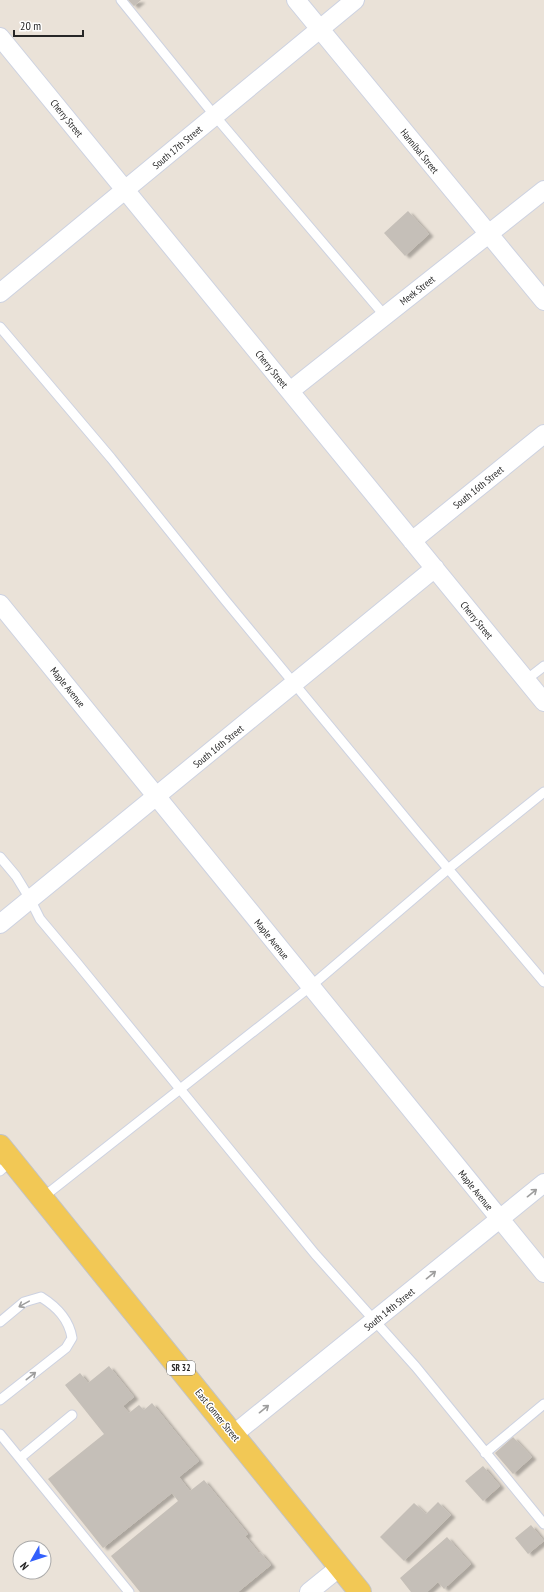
<svg xmlns="http://www.w3.org/2000/svg" width="544" height="1592" viewBox="0 0 544 1592" font-family="'PT Sans Narrow',sans-serif">
<defs>
<filter id="shadow"><feDropShadow dx="4.5" dy="2.5" stdDeviation="1" flood-color="#0004"/></filter>
</defs>
<rect width="100%" height="100%" fill="#eae2d8"/>
<!-- building -->
<path fill="#c5bfb8" filter="url(#shadow)" d="M 128,0 L 141,0 L 134,6 Z
M 408,211 L 429,234 L 405,256 L 384,233 Z
M 109,1366 L 134,1397 L 123,1406 L 129,1413 L 139,1405 L 144,1410 L 152,1403 L 199,1461 L 179,1477 L 190,1491 L 204,1480 L 248,1534 L 245,1536 L 259,1553 L 260,1552 L 271,1565 L 238,1592 L 140,1592 L 111,1556 L 178,1501 L 172,1493 L 103,1548 L 48,1479 L 104,1434 L 65,1385 L 80,1373 L 88,1383 Z
M 513,1437 L 532,1457 L 513,1474 L 495,1453 Z
M 483,1466 L 500,1486 L 483,1501 L 465,1481 Z
M 438,1502 L 451,1515 L 404,1561 L 380,1537 L 414,1503 L 426,1514 Z
M 531,1525 L 544,1541 L 528,1554 L 515,1538 Z
M 447,1537 L 471,1564 L 444,1589 L 438,1582 L 427,1592 L 411,1592 L 400,1578 Z"/>
<g fill="none" stroke-linecap="round" stroke-linejoin="round">
<defs>
<path id="lane" d="M 121,0 L 215,116 L 385,316
M 0,327 L 111,458 L 225,600 L 417,832 L 544,982
M 526,680 L 544,666
M 0,857 L 16,876 L 30,899 L 40,919 L 77,963 L 315,1254 L 416,1367 L 544,1524
M 0,1171 L 12,1160
M 42,1198 L 311,986 L 448,869 L 544,792
M 0,1322 L 24,1302 L 41,1297 C 57,1307 69,1319 72,1338 L 66,1348 L 0,1400
M 0,1434 L 129,1592
M 485,1453 L 544,1404
M 20,1458 L 72,1415"/>
<path id="street" d="M 296,0 L 544,301
M 0,37 L 544,702
M 0,293 L 355,0
M 290,391 L 544,190
M 412,541 L 544,434
M 0,604 L 544,1273
M 0,924 L 435,568
M 234,1434 L 544,1183
M 309,1592 L 340,1567"/>
<path id="primary" d="M 0,1146 L 360,1592"/>
</defs>
<!-- lane casing -->
<use href="#lane" stroke="#cdd2e1" stroke-width="11"/>
<!-- street casing -->
<use href="#street" stroke="#cdd2e1" stroke-width="20"/>
<!-- primary casing -->
<use href="#primary" stroke="#c3c3c3" stroke-width="24"/>
<!-- lane -->
<use href="#lane" stroke="#fff" stroke-width="9"/>
<!-- street -->
<use href="#street" stroke="#fff" stroke-width="18"/>
<!-- primary -->
<use href="#primary" stroke="#f2c855" stroke-width="22"/>
</g>
<!-- one-way arrows -->
<defs><path id="oneway-shaft" d="M-6 0H5M1.5-3L5.5 0L1.5 3" fill="none" stroke-width="1.6" stroke-linecap="round" stroke-linejoin="round"/></defs>
<g stroke="#9e9e9e">
<use href="#oneway-shaft" transform="translate(532 1193) rotate(-39)"/>
<use href="#oneway-shaft" transform="translate(431 1275) rotate(-39)"/>
<use href="#oneway-shaft" transform="translate(24 1304) rotate(151)"/>
<use href="#oneway-shaft" transform="translate(31 1376) rotate(-38)"/>
<use href="#oneway-shaft" transform="translate(264 1409) rotate(-39)"/>
</g>
<g text-anchor="middle" stroke-width="3" stroke-linejoin="round" paint-order="stroke">
<!-- shield labels -->
<rect fill="#fff" stroke="#686868" stroke-width="1" x="167" y="1361" width="28" height="14" rx="3"/>
<g font-size="9" font-weight="bold" fill="#272727">
<text x="181" y="1371">SR 32</text>
</g>
<!-- street labels -->
<g font-size="10" fill="#272727" stroke="#fff">
<text transform="translate(67 118) rotate(51)" y="4">Cherry Street</text>
<text transform="translate(177 147) rotate(-40)" y="4">South 17th Street</text>
<text transform="translate(420 151) rotate(51)" y="4">Hannibal Street</text>
<text transform="translate(417 290) rotate(-38)" y="4">Meek Street</text>
<text transform="translate(272 369) rotate(51)" y="4">Cherry Street</text>
<text transform="translate(478 487) rotate(-39)" y="4">South 16th Street</text>
<text transform="translate(477 620) rotate(51)" y="4">Cherry Street</text>
<text transform="translate(68 687) rotate(51)" y="4">Maple Avenue</text>
<text transform="translate(218 746) rotate(-39)" y="4">South 16th Street</text>
<text transform="translate(272 939) rotate(51)" y="4">Maple Avenue</text>
<text transform="translate(476 1190) rotate(51)" y="4">Maple Avenue</text>
<text transform="translate(389 1309) rotate(-39)" y="4">South 14th Street</text>
<text transform="translate(218 1415) rotate(51)" y="4">East Conner Street</text>
</g>
</g>
<!-- north arrow -->
<g transform="translate(32 1560) rotate(231)"><circle r="19" fill="#ffffff" stroke="#a9a9a9"/>
<path d="M0-3L7 15L0 10L-7 15Z" fill="#3360fc"/>
<text y="-6" font-size="11" font-weight="bold" text-anchor="middle" fill="#272727">N</text>
</g>
<!-- scale -->
<path d="M14 30v6h69v-6" fill="none" stroke="#272727" stroke-width="2"/>
<text x="20" y="30" font-size="12" fill="#272727" stroke="#ffffff" stroke-width="3" paint-order="stroke">20 m</text>
</svg>
